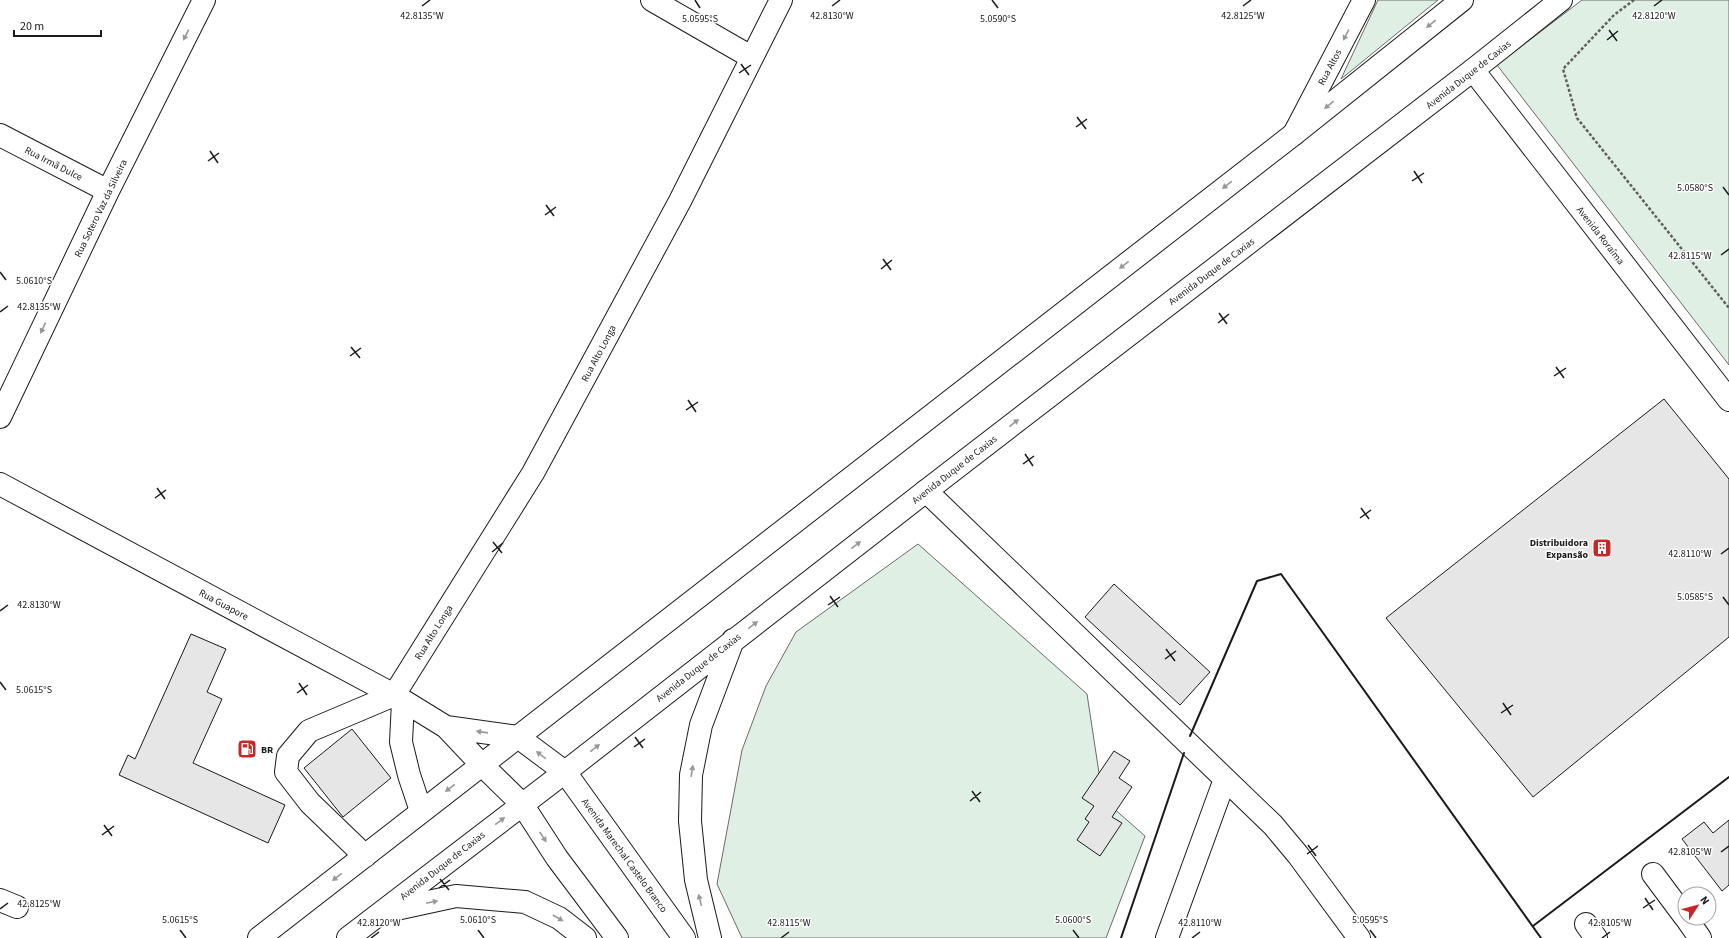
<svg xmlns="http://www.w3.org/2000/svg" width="1729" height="938" viewBox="0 0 1729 938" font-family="'Source Sans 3',sans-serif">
<rect width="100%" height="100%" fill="#fff"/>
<!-- green -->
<path fill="#e0efe3" stroke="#6a6a6a" d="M 1378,0 L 1438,0 L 1341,79 Z
M 1582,0 L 1729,0 L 1729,365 L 1497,65 Z
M 918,544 L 1087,694 L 1103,799 L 1145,836 L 1106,938 L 742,938 L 717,884 L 742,750 L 766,686 L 796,632 Z"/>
<!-- building -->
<path fill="#e6e6e6" stroke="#1a1a1a" d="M 1664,399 L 1729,479 L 1729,637 L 1533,797 L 1386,618 Z
M 1114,584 L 1210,672 L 1180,705 L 1085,617 Z
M 191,634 L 226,649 L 207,692 L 222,699 L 193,763 L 285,805 L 268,843 L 119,775 L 128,755 L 135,759 Z
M 352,729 L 391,778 L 343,817 L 304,768 Z
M 1114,751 L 1130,761 L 1119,778 L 1132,787 L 1112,817 L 1122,823 L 1100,856 L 1077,840 L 1089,822 L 1085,819 L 1094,806 L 1082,798 Z
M 1729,820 L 1729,885 L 1722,891 L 1682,839 L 1704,822 L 1713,833 Z"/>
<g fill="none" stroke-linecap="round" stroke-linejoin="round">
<defs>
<path id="minor" d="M 652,0 L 751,57
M 1473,70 L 1729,400
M 1294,134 L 1364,0
M 0,135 L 108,191
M 0,417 L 108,191 L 204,0
M 0,484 L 394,695 L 446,727 L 481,764
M 926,491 L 1273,825 L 1298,855 L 1359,938
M 394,695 L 533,473 L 680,201 L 781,0
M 403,701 L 401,742 L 409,775 L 421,811
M 446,727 L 518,737
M 365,856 L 310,803 L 286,772 L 288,756 L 309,731 L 394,695
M 1653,874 L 1685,917
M 0,900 L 17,907
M 1686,918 L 1700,938
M 1586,924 L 1596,938
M 1167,938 L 1225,779"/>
<path id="major" d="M 518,737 L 565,772 L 684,938
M 481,764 L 522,804 L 557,858 L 617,938
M 387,911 L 456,896 L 525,902 L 559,918 L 585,938
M 259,938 L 1294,134 L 1462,0
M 348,938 L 565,772 L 926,491 L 1473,70 L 1561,0
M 710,938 L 696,880 L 690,821 L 691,775 L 701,725 L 733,640"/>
</defs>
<!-- minor casing -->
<use href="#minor" stroke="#1a1a1a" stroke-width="24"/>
<!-- major casing -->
<use href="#major" stroke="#1a1a1a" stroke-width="24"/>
<!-- path -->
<path stroke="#5f5f5f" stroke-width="2.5" stroke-dasharray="3 2" stroke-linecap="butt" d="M 1634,0 L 1614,15 L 1563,69 L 1577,118 L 1729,308"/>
<!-- minor -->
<use href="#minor" stroke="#fff" stroke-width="22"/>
<!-- major -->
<use href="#major" stroke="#fff" stroke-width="22"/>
<!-- wall -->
<path stroke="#1a1a1a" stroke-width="2" d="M 1190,736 L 1257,581 L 1281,574 L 1541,938
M 1533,926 L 1729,777
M 1121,938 L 1184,753"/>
</g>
<!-- one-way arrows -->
<defs><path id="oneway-solid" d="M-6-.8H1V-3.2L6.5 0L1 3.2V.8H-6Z"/></defs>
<g fill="#989898">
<use href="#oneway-solid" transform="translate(1431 24) rotate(141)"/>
<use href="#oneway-solid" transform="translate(186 35) rotate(117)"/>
<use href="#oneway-solid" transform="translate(1346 35) rotate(118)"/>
<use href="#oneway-solid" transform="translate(1329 105) rotate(141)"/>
<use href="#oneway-solid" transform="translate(1227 185) rotate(142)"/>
<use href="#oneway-solid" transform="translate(1124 265) rotate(142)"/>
<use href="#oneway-solid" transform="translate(43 328) rotate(115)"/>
<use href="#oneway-solid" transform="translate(1014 423) rotate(-38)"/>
<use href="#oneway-solid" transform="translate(856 545) rotate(-38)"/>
<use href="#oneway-solid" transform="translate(753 625) rotate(-38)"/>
<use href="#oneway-solid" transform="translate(482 732) rotate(-172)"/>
<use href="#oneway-solid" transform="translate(595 748) rotate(-38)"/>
<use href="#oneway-solid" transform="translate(541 755) rotate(-143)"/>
<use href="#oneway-solid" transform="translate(692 771) rotate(-81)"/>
<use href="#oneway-solid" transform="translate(450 788) rotate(142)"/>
<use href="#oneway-solid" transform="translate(500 821) rotate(-37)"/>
<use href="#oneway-solid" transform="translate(543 837) rotate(56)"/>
<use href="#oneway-solid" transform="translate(337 877) rotate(142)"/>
<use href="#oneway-solid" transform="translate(700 900) rotate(-104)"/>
<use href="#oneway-solid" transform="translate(432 902) rotate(-12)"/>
<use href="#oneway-solid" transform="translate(558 918) rotate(30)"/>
</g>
<!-- ticks -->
<path fill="none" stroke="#1a1a1a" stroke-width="1.5" d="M 695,0 L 700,8M 992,0 L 998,8M 422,6 L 430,0M 832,6 L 840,0M 1243,6 L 1251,0M 1654,6 L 1662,0M 1609,30 L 1617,41M 1607,40 L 1618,31M 741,64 L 749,75M 739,73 L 751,65M 1077,117 L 1086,129M 1076,127 L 1087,119M 210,151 L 218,163M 208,161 L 219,153M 1414,171 L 1422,183M 1412,181 L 1424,173M 1723,187 L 1729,195M 546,205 L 554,216M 545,215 L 556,207M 1721,255 L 1729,249M 883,259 L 891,270M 881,269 L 892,260M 0,272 L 6,280M 0,312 L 8,306M 1219,313 L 1227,324M 1218,323 L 1229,314M 351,347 L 360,358M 350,356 L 361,348M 1556,367 L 1564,378M 1554,376 L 1566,368M 688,400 L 696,412M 686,410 L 698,402M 1025,454 L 1033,466M 1023,464 L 1034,456M 157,488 L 165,499M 155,498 L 166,490M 1361,508 L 1369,519M 1360,518 L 1371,510M 493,542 L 502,553M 492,552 L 503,543M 1721,554 L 1729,548M 830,596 L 838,607M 1723,597 L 1729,605M 828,605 L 840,597M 0,611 L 8,605M 1166,649 L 1175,661M 1165,659 L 1176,651M 0,682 L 6,690M 299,683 L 307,695M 297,693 L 308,685M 1503,703 L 1511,715M 1501,713 L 1513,705M 635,737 L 643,748M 634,747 L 645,739M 972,791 L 980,802M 970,801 L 981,792M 104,825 L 112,836M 102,835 L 114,826M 1308,845 L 1316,856M 1721,852 L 1729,846M 1307,854 L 1318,846M 440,879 L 449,890M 439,888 L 450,880M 1645,898 L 1653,910M 1643,908 L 1655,900M 0,909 L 8,903M 180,930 L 186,938M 478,930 L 484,938M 1073,930 L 1079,938M 1370,930 L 1376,938M 371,938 L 379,932M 781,938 L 789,932M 1192,938 L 1200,932M 1602,938 L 1610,932"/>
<!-- icons -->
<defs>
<symbol id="building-square" viewBox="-11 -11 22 22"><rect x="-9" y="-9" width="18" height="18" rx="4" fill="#c62828" stroke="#fff"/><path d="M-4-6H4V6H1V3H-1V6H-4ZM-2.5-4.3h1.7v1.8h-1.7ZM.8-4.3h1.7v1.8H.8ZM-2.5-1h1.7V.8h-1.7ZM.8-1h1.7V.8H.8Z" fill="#fff"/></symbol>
<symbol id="fuel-square" viewBox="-11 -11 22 22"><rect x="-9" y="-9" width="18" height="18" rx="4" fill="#c62828" stroke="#fff"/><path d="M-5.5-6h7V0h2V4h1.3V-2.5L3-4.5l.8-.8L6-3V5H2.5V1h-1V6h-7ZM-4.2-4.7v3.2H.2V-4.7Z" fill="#fff"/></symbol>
</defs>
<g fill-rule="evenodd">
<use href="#building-square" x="1591" y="537" width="22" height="22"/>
<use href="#fuel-square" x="236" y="738" width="22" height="22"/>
</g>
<g text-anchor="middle" stroke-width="3" stroke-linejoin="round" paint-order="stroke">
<!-- street labels -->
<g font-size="10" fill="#1a1a1a" stroke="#fff">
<text transform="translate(1329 67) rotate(-62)" y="4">Rua Altos</text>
<text transform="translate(1468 74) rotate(-38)" y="4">Avenida Duque de Caxias</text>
<text transform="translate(54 163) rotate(27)" y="4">Rua Irmã Dulce</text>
<text transform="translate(100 208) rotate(-64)" y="4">Rua Sotero Vaz da Silveira</text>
<text transform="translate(1601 235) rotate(52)" y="4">Avenida Roraíma</text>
<text transform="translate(1211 271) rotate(-37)" y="4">Avenida Duque de Caxias</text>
<text transform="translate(598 353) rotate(-62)" y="4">Rua Alto Longa</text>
<text transform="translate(954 469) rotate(-38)" y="4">Avenida Duque de Caxias</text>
<text transform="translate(224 604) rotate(28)" y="4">Rua Guapore</text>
<text transform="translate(433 632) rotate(-58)" y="4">Rua Alto Longa</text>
<text transform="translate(698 667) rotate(-38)" y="4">Avenida Duque de Caxias</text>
<text transform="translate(625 855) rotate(54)" y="4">Avenida Marechal Castelo Branco</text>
<text transform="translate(442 865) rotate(-38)" y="4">Avenida Duque de Caxias</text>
</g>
<!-- poi labels -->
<g font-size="10" font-weight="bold" fill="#1a1a1a" stroke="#fff" text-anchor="end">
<text x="1588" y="546">Distribuidora<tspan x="1588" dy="12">Expansão</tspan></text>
<text x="261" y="753" text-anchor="start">BR</text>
</g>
</g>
<g font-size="10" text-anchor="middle" fill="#1a1a1a" stroke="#fff" stroke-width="3" stroke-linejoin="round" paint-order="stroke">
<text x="1243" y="19">42.8125°W</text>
<text x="422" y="19">42.8135°W</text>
<text x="832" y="19">42.8130°W</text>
<text x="1654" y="19">42.8120°W</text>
<text x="700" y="22">5.0595°S</text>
<text x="998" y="22">5.0590°S</text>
<text x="1695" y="191">5.0580°S</text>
<text x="1690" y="259">42.8115°W</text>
<text x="34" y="284">5.0610°S</text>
<text x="39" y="310">42.8135°W</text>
<text x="1690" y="557">42.8110°W</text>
<text x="1695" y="600">5.0585°S</text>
<text x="39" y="608">42.8130°W</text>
<text x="34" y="693">5.0615°S</text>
<text x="1690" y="855">42.8105°W</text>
<text x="39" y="907">42.8125°W</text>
<text x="180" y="923">5.0615°S</text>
<text x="478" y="923">5.0610°S</text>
<text x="1073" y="923">5.0600°S</text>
<text x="1370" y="923">5.0595°S</text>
<text x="379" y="926">42.8120°W</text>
<text x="789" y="926">42.8115°W</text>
<text x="1200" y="926">42.8110°W</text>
<text x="1610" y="926">42.8105°W</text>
</g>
<!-- north arrow -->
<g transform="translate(1697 906) rotate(54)"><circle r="19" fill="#ffffff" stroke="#a3a3a3"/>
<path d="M0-3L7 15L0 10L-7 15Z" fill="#c62828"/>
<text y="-6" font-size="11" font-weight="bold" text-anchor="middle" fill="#1a1a1a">N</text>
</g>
<!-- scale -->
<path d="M14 30v6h87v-6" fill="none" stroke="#1a1a1a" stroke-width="2"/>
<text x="20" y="30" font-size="12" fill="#1a1a1a" stroke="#ffffff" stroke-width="3" paint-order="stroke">20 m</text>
</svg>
